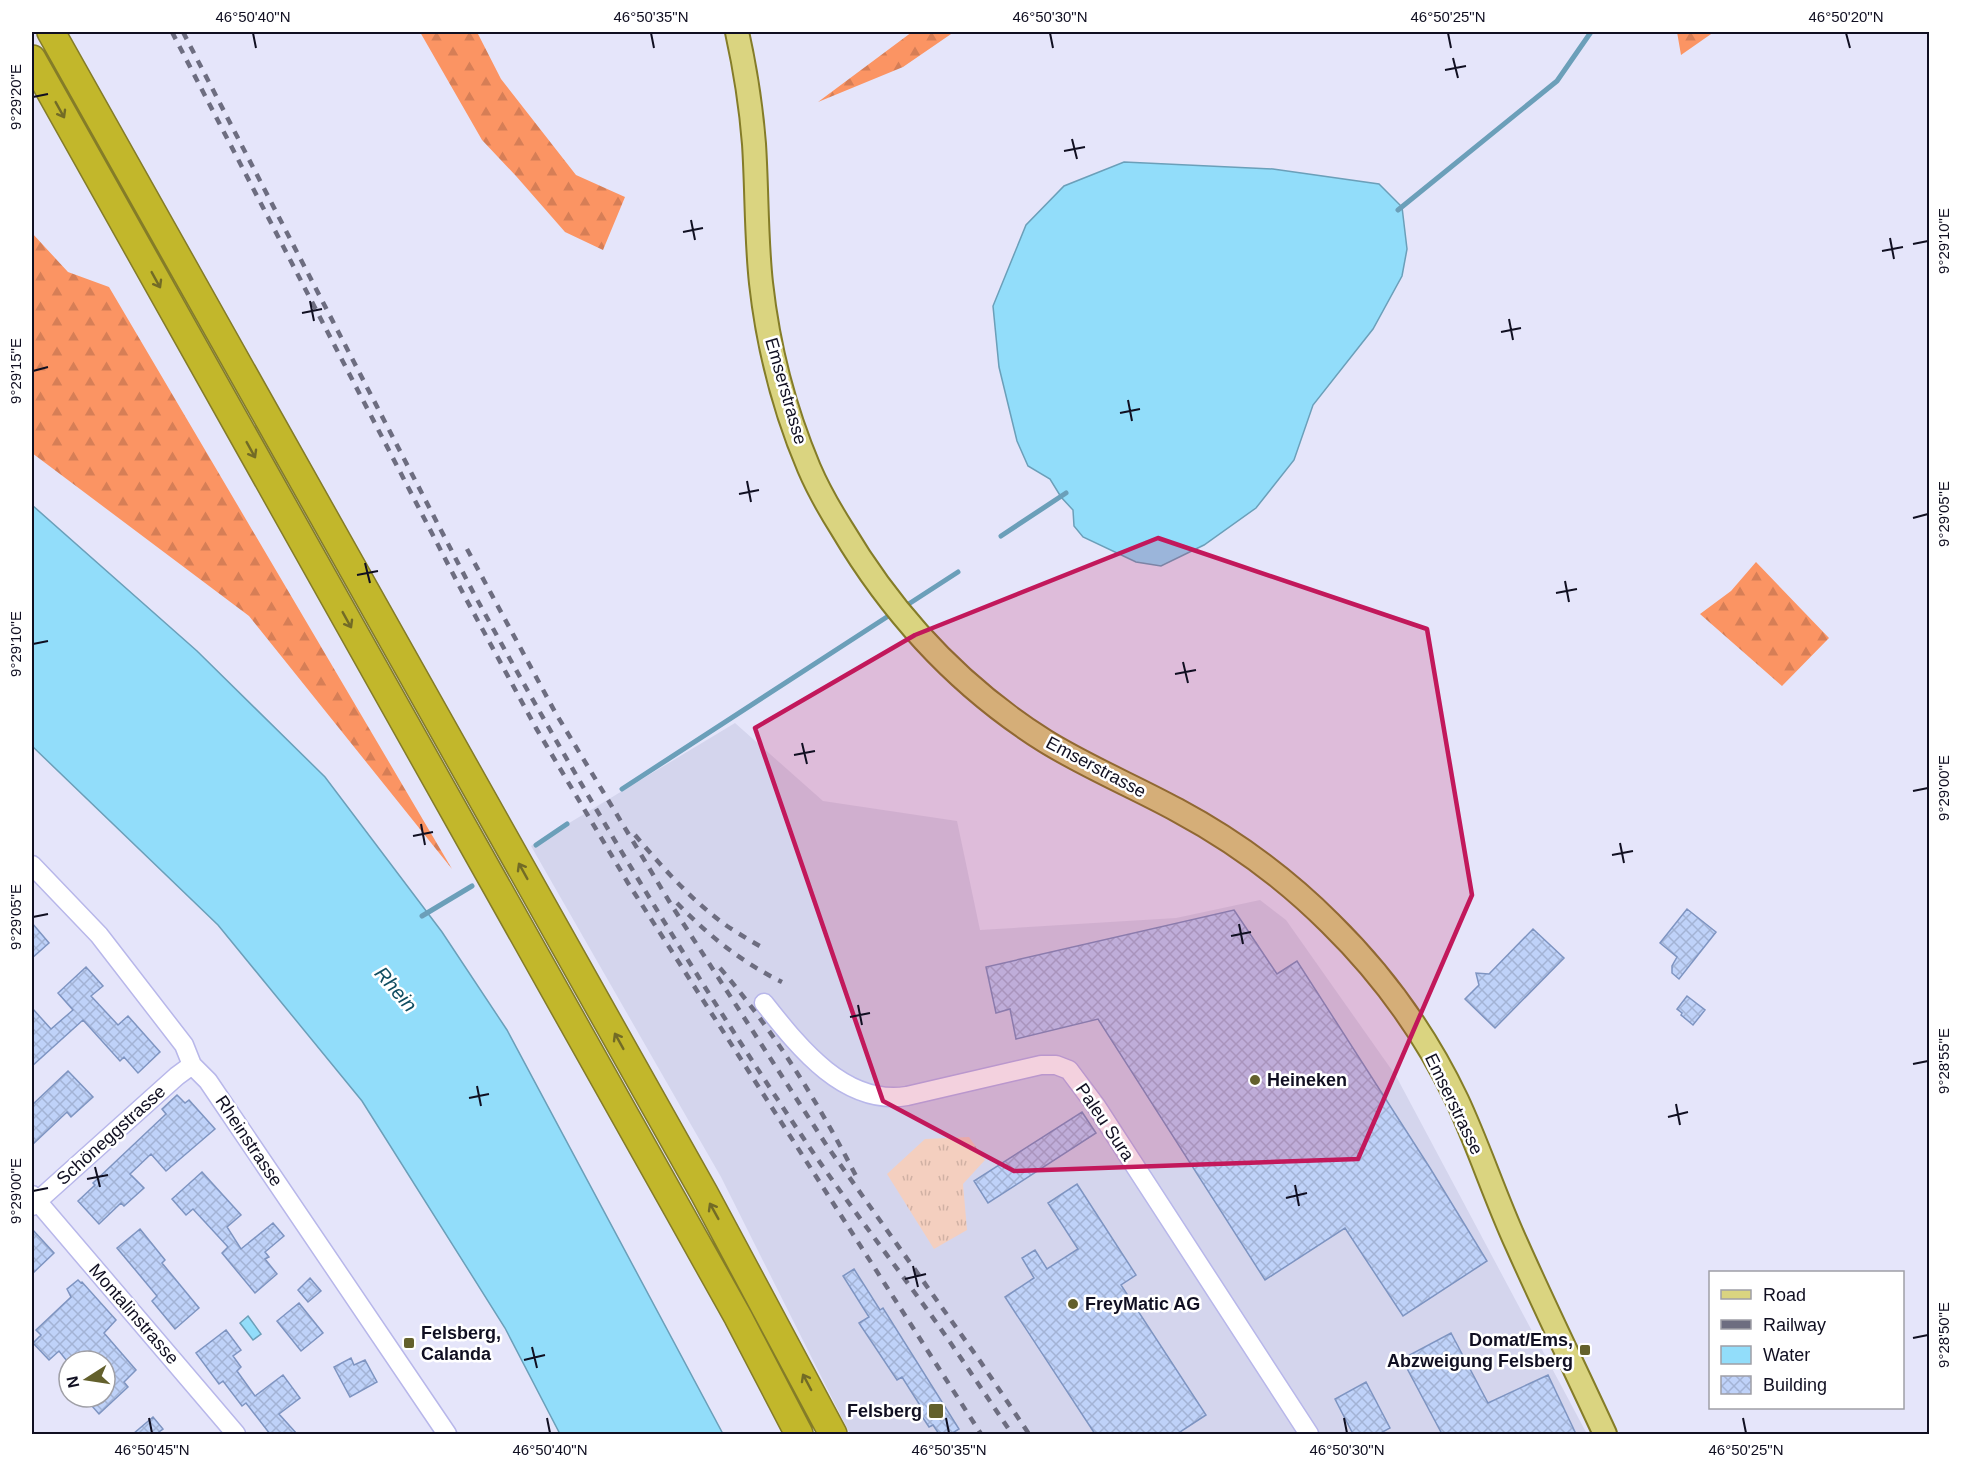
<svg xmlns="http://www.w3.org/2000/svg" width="1961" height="1466" viewBox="0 0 1961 1466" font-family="Arial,sans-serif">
<defs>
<pattern id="grass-tufts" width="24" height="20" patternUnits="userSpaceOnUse" patternTransform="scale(1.5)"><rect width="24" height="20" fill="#f4cfbf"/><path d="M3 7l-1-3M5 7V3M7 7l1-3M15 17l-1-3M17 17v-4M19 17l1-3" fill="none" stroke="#d0b1a4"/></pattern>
<pattern id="forest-firs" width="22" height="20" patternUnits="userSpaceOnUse" patternTransform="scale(1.5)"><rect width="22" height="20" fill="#fb9463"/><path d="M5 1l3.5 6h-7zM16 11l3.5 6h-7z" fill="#d67e56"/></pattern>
<pattern id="building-cross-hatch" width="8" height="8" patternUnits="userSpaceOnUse" patternTransform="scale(1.5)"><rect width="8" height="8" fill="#bfd2f9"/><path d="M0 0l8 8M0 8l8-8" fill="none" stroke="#a3b3d5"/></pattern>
</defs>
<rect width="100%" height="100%" fill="#e5e5fa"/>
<!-- built -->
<path fill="#d4d5ed" d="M 735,723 L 823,801 L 957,821 L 980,930 L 1176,918 L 1260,900 L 1286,920 L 1396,1076 L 1587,1434 L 850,1434 L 721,1177 L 531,846 Z"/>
<!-- grass -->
<path fill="url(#grass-tufts)" d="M 969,1137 L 985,1160 L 963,1184 L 967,1230 L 934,1249 L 887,1174 L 925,1139 Z"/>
<!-- forest -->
<path fill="url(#forest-firs)" d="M 420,32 L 477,32 L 501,79 L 576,175 L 625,197 L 603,250 L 565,232 L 516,176 L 482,140 Z
M 912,32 L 954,32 L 903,67 L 818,102 Z
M 1677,32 L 1714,32 L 1681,55 Z
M 32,233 L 68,272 L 109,287 L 452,869 L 249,616 L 32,453 Z
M 1756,562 L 1829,638 L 1782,686 L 1700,614 L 1731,591 Z"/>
<!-- water -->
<path fill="#92ddfa" stroke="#6b9fb9" stroke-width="1.5" d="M 1124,162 L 1273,169 L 1379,184 L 1402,207 L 1407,249 L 1402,276 L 1373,329 L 1313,405 L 1294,460 L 1256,508 L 1204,545 L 1161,566 L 1136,562 L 1083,537 L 1074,526 L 1073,510 L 1061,497 L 1050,479 L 1028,466 L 1017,441 L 999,367 L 993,306 L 1026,225 L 1064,186 Z
M 32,505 L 197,651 L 325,777 L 442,932 L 507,1030 L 723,1434 L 560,1434 L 505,1328 L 362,1101 L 218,925 L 32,746 Z
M 248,1316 L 261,1334 L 253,1340 L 240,1323 Z"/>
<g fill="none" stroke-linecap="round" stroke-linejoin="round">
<!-- stream -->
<path stroke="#6b9fb9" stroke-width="5" d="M 1398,210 L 1557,81 L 1591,32
M 1001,536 L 1066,493
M 904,607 L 958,572
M 622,789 L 893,613
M 536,845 L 567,824
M 422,916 L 472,886"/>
</g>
<!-- building -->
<path fill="url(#building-cross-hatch)" stroke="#7e94c1" stroke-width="1.5" d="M 1687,909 L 1716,932 L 1679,979 L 1672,973 L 1672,966 L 1677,957 L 1660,943 Z
M 1234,910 L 1277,974 L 1297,961 L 1430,1168 L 1487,1261 L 1403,1316 L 1345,1228 L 1265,1280 L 1098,1019 L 1016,1039 L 1010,1009 L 996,1013 L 986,967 Z
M 32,923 L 49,943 L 32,958 Z
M 1533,929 L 1564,958 L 1495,1028 L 1465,999 L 1479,985 L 1476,973 L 1489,974 Z
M 86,967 L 103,986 L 91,996 L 118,1025 L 128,1016 L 160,1052 L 138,1073 L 124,1057 L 120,1061 L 83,1020 L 32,1066 L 32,1008 L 51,1029 L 73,1010 L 58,993 Z
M 1687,996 L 1705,1010 L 1693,1025 L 1681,1015 L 1682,1013 L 1677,1009 Z
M 68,1071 L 93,1097 L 71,1117 L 67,1112 L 32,1145 L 32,1105 Z
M 177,1095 L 185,1103 L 189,1100 L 215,1129 L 166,1171 L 151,1154 L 130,1174 L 144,1188 L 124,1206 L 121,1203 L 99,1224 L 78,1201 L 95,1185 L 93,1183 L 166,1114 L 162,1109 Z
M 1082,1112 L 1096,1133 L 988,1203 L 974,1181 Z
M 202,1172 L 241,1215 L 227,1227 L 241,1249 L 273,1223 L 284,1236 L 265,1252 L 269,1257 L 265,1259 L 277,1274 L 255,1293 L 222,1253 L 228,1247 L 193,1209 L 186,1215 L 172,1199 Z
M 1077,1184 L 1136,1275 L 1121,1285 L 1206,1415 L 1177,1434 L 1095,1434 L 1005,1297 L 1034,1278 L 1022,1258 L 1035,1250 L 1047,1269 L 1078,1249 L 1048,1203 Z
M 32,1229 L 54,1253 L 32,1274 Z
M 140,1229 L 165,1260 L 162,1263 L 199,1308 L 175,1329 L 152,1301 L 157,1296 L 117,1248 Z
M 854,1269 L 880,1310 L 883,1308 L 959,1429 L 951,1434 L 939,1434 L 933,1425 L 929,1427 L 919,1412 L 923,1410 L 902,1377 L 897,1380 L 859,1323 L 869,1317 L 843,1276 Z
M 310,1278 L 321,1291 L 308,1302 L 298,1290 Z
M 78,1280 L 81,1283 L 82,1282 L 116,1320 L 104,1333 L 136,1370 L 124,1382 L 128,1387 L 99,1414 L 84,1397 L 105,1397 L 105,1361 L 67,1361 L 59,1351 L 49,1360 L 33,1343 L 41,1335 L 36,1330 L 71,1297 L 67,1289 Z
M 299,1303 L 323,1333 L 301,1351 L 277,1321 Z
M 226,1330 L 241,1350 L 233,1356 L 241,1367 L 237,1371 L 255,1396 L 283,1375 L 300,1398 L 279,1414 L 297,1434 L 270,1434 L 246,1403 L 242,1406 L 223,1381 L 219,1384 L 196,1353 Z
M 1451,1333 L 1488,1403 L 1548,1375 L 1576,1434 L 1442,1434 L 1402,1359 Z
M 351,1358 L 354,1365 L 365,1360 L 377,1382 L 350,1397 L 334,1367 Z
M 1366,1382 L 1390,1428 L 1379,1434 L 1353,1434 L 1335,1399 Z
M 153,1417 L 163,1429 L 156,1434 L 133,1434 Z"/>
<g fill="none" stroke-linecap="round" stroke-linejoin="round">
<defs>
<path id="minor" d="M 32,865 L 99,935 L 184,1045 L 192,1065 L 208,1081 L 447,1434
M 764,1003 C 798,1046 844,1106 907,1096 L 1041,1065 L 1056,1065 L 1069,1070 L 1096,1106 L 1309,1434
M 32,1195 L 236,1434
M 32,1206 L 177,1076 L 192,1065"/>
<path id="major" d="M 737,32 C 745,68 751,106 754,144 C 757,190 756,237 761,283 C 768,346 784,409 809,468 C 818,489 830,510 842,529 C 893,615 961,688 1045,741 C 1087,767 1133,786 1177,810 C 1233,840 1285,878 1330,923 C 1382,974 1426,1035 1457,1100 C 1479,1147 1495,1197 1517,1245 C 1545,1308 1576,1371 1605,1434"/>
<path id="highway" d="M 51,32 L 704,1193 L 833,1434
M 32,59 L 677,1208 L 738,1317 L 799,1434"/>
</defs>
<!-- minor casing -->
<use href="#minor" stroke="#b8b7ea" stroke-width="21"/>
<!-- major casing -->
<use href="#major" stroke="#847c28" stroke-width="26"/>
<!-- highway casing -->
<use href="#highway" stroke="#847c28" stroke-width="30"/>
<!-- minor -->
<use href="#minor" stroke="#fff" stroke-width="18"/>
<!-- major -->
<use href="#major" stroke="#dad480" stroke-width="22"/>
<!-- highway -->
<use href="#highway" stroke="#c2b72b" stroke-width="27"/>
<!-- rail -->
<path stroke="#6d6d80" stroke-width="4.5" stroke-dasharray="8 8" stroke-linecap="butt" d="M 172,32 L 465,597 L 536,728 L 628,883 L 981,1434
M 183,32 L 473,592 C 577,783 690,970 812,1151 C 852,1209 895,1265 936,1322 C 962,1359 987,1397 1012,1434
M 467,549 L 555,712 L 672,906 L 827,1146 L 980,1361 L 1029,1434
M 635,835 C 663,868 692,901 727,926 C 739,934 751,941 763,948
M 677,903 C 708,935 741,962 782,982
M 720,968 C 774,1031 818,1102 856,1176"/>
</g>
<!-- one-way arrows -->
<defs><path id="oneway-shaft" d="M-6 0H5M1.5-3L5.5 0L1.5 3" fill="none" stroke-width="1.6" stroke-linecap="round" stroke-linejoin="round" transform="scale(1.5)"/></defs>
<g stroke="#726b26">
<use href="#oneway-shaft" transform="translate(60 110) rotate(61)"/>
<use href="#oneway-shaft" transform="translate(156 280) rotate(61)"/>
<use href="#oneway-shaft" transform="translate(251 450) rotate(61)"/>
<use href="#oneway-shaft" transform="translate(347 620) rotate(61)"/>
<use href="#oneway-shaft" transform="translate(523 871) rotate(-119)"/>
<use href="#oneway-shaft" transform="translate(619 1041) rotate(-119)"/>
<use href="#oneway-shaft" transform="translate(714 1211) rotate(-119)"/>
<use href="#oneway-shaft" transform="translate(807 1382) rotate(-118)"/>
</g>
<!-- marked area -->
<path fill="#c2185b" fill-opacity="0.2" stroke="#c2185b" stroke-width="4.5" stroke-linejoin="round" d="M 1158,538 L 1427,629 L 1472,895 L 1358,1159 L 1014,1171 L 883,1101 L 755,728 L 915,635 Z"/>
<!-- ticks -->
<path fill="none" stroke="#100f21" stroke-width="2" d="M 253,33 L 256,48M 651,33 L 654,48M 1050,33 L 1053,48M 1448,33 L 1451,48M 1846,33 L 1850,48M 1453,58 L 1458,78M 1445,70 L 1466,66M 33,97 L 48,94M 1072,139 L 1077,159M 1064,151 L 1085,147M 691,220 L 695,240M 683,232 L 703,228M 1890,238 L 1894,259M 1913,244 L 1928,241M 1882,251 L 1903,247M 310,301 L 314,321M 302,313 L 322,309M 1509,319 L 1513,340M 1501,332 L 1521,328M 33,371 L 48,367M 1128,400 L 1132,421M 1120,413 L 1140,409M 747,481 L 751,502M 739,494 L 759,490M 1913,518 L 1928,514M 365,563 L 370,583M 357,575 L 378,571M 1565,581 L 1569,602M 1556,593 L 1577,589M 33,644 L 48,641M 1183,662 L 1188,683M 1175,674 L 1196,670M 802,743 L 807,764M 794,755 L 815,751M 1913,791 L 1928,788M 421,824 L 425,845M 413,836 L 433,832M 1620,843 L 1624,863M 1612,855 L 1633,851M 33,917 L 48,914M 1239,924 L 1243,944M 1231,936 L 1251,932M 858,1005 L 862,1025M 850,1017 L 870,1013M 1913,1064 L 1928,1061M 477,1086 L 481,1106M 469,1098 L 489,1094M 1676,1104 L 1680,1125M 1668,1117 L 1688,1112M 95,1167 L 100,1187M 87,1179 L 108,1175M 1295,1185 L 1299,1206M 33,1191 L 48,1188M 1286,1198 L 1307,1193M 913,1266 L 918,1287M 905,1279 L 926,1274M 1913,1338 L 1928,1335M 532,1347 L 537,1368M 524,1360 L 545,1355M 149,1418 L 152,1433M 547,1418 L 550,1433M 946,1418 L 949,1433M 1344,1418 L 1347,1433M 1743,1418 L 1746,1433"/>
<!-- markers -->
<g fill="#63602c" stroke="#fff" stroke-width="2">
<circle cx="1255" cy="1080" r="6"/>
<circle cx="1073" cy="1304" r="6"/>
<rect x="403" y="1337" width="12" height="12" rx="3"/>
<rect x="1579" y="1344" width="12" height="12" rx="3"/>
<rect x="928" y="1403" width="16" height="16" rx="3"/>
</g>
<g text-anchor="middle" stroke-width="5" stroke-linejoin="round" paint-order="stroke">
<!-- street labels -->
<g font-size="18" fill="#100f21" stroke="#fff">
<text transform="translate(786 391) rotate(74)" y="6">Emserstrasse</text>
<text transform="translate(1096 767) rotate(28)" y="6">Emserstrasse</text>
<text transform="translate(1454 1104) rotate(64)" y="6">Emserstrasse</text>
<text transform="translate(1105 1122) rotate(56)" y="6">Paleu Sura</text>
<text transform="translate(111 1135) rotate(-42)" y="6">Schöneggstrasse</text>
<text transform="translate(249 1141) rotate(56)" y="6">Rheinstrasse</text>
<text transform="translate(134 1314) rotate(49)" y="6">Montalinstrasse</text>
</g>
<!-- poi labels -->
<g font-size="18" font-weight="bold" fill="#100f21" stroke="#fff" text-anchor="start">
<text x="1267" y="1086">Heineken</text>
<text x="1085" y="1310">FreyMatic AG</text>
<text x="421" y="1339">Felsberg,<tspan x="421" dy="21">Calanda</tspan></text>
<text x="1573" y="1346" text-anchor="end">Domat/Ems,<tspan x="1573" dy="21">Abzweigung Felsberg</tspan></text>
<text x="922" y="1417" text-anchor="end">Felsberg</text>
</g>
<!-- water labels -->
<g font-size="20" font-style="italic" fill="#0f4d61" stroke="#fff">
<text transform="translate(396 989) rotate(49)" y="7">Rhein</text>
</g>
</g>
<!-- border -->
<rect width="1961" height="1466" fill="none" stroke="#ffffff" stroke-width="66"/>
<!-- legend -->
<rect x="1709" y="1271" width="195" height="138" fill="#ffffff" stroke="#9f9fa6" stroke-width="1.5"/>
<rect x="1721" y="1290" width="30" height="9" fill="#dad480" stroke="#9f9fa6" stroke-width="1.5"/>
<text x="1763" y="1301" font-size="18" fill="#100f21">Road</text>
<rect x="1721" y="1320" width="30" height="9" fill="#6d6d80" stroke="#9f9fa6" stroke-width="1.5"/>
<text x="1763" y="1331" font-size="18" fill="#100f21">Railway</text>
<rect x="1721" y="1346" width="30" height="18" fill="#92ddfa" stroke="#9f9fa6" stroke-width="1.5"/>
<text x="1763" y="1361" font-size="18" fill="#100f21">Water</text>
<rect x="1721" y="1376" width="30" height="18" fill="url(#building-cross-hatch)" stroke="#9f9fa6" stroke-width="1.5"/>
<text x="1763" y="1391" font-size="18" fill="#100f21">Building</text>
<!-- north arrow -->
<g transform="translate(87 1379) rotate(258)"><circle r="28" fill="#ffffff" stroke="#9f9fa6" stroke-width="1.5"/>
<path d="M0-4.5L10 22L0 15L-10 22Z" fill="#63602c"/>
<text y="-9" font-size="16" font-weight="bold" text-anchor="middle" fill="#100f21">N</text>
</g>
<rect x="33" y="33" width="1895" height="1400" fill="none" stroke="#100f21" stroke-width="2"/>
<g font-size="15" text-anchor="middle" fill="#100f21">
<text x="253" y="22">46°50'40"N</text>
<text x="651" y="22">46°50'35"N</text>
<text x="1050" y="22">46°50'30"N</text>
<text x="1448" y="22">46°50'25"N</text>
<text x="1846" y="22">46°50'20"N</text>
<text transform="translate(16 97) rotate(-90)" y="5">9°29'20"E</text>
<text transform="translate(1944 241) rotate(-90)" y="5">9°29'10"E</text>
<text transform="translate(16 371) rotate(-90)" y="5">9°29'15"E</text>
<text transform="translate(1944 514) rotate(-90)" y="5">9°29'05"E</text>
<text transform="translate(16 644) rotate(-90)" y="5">9°29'10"E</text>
<text transform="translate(1944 788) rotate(-90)" y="5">9°29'00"E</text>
<text transform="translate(16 917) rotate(-90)" y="5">9°29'05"E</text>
<text transform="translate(1944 1061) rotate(-90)" y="5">9°28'55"E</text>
<text transform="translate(16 1191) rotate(-90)" y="5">9°29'00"E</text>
<text transform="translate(1944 1335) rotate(-90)" y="5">9°28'50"E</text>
<text x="152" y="1455">46°50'45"N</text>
<text x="550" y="1455">46°50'40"N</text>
<text x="949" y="1455">46°50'35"N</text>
<text x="1347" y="1455">46°50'30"N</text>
<text x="1746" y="1455">46°50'25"N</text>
</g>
</svg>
